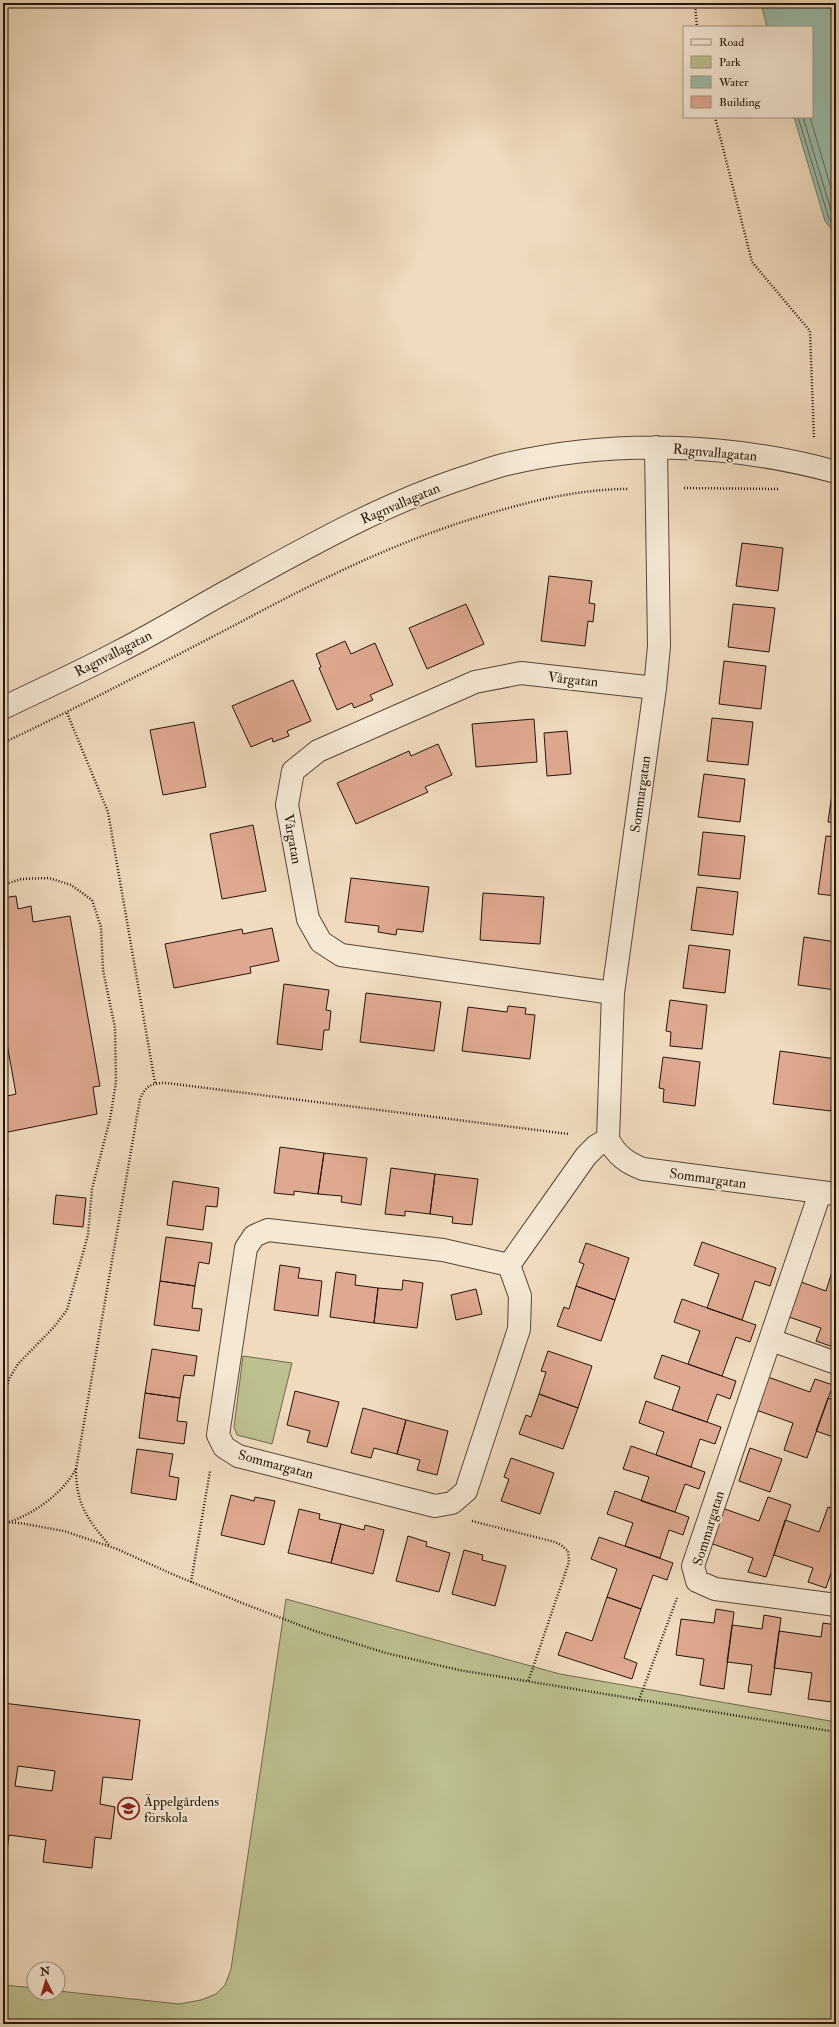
<svg xmlns="http://www.w3.org/2000/svg" width="839" height="2027" viewBox="0 0 839 2027" font-family="'IM FELL Double Pica',serif">
<rect width="100%" height="100%" fill="#f0dbbe"/>
<filter id="stains"><feTurbulence type="fractalNoise" baseFrequency=".005" numOctaves="4"/><feColorMatrix values="0 0 0 0 .2 0 0 0 0 .09 0 0 0 0 .02 0 0 0 .5 -.17"/></filter>
<radialGradient id="worn" r=".72"><stop offset=".6" stop-color="#630" stop-opacity="0"/><stop offset="1" stop-color="#630" stop-opacity=".3"/></radialGradient>
<!-- green -->
<path fill="#bdbf8f" stroke="#706a4c" d="M 243,1356 L 292,1363 L 272,1444 L 237,1435 L 234,1427 Z
M 286,1599 L 560,1674 L 836,1722 L 836,2024 L 3,2024 L 3,1985 L 34,1988 L 34,1993 L 58,1993 L 58,1991 L 179,2004 L 201,2000 L 216,1994 L 225,1985 L 231,1969 Z"/>
<!-- water -->
<path fill="#9bbcab" stroke="#6b796a" d="M 761,3 L 836,3 L 836,235 L 825,221 L 794,117 L 812,117 L 812,27 L 767,27 Z"/>
<g fill="none" stroke-linecap="round" stroke-linejoin="round">
<!-- shore -->
<path stroke="#60685a" stroke-width="1" d="M 798,117 L 829,219 L 836,229
M 803,117 L 833,217 L 836,220
M 810,117 L 836,205"/>
</g>
<!-- building -->
<path fill="#dfa890" stroke="#241509" fill-rule="evenodd" d="M 742,543 L 783,548 L 778,591 L 736,586 Z
M 549,576 L 592,581 L 589,603 L 595,604 L 593,622 L 588,621 L 585,646 L 541,641 Z
M 466,604 L 484,644 L 427,669 L 409,628 Z
M 733,604 L 775,608 L 769,652 L 728,647 Z
M 345,641 L 351,654 L 375,643 L 393,685 L 370,695 L 373,700 L 354,708 L 352,703 L 337,710 L 319,668 L 321,667 L 316,654 Z
M 724,661 L 766,666 L 761,709 L 719,704 Z
M 293,680 L 311,721 L 287,731 L 289,736 L 273,742 L 272,738 L 251,747 L 232,706 Z
M 712,718 L 753,722 L 748,765 L 707,761 Z
M 534,719 L 537,762 L 476,767 L 472,724 Z
M 194,722 L 206,787 L 163,795 L 150,730 Z
M 567,731 L 571,774 L 547,776 L 544,733 Z
M 438,744 L 452,775 L 425,787 L 428,792 L 356,824 L 337,783 L 409,751 L 411,756 Z
M 836,765 L 836,823 L 828,822 Z
M 704,774 L 745,779 L 740,822 L 698,817 Z
M 253,825 L 266,891 L 222,899 L 210,834 Z
M 703,832 L 745,836 L 740,879 L 698,875 Z
M 826,836 L 836,837 L 836,896 L 818,894 Z
M 351,878 L 429,887 L 423,932 L 397,929 L 396,935 L 378,932 L 379,926 L 345,922 Z
M 697,887 L 738,892 L 733,935 L 691,930 Z
M 483,893 L 544,897 L 540,944 L 480,940 Z
M 16,896 L 18,909 L 31,906 L 33,922 L 70,916 L 100,1086 L 93,1087 L 97,1114 L 3,1133 L 3,1097 L 16,1094 L 3,1021 L 3,898 Z
M 272,928 L 279,961 L 250,967 L 251,973 L 174,988 L 165,944 L 242,929 L 243,934 Z
M 804,937 L 836,942 L 836,990 L 798,985 Z
M 689,945 L 730,950 L 725,993 L 683,988 Z
M 284,984 L 329,990 L 326,1010 L 331,1011 L 329,1030 L 324,1030 L 322,1050 L 277,1044 Z
M 366,993 L 441,1002 L 434,1051 L 360,1042 Z
M 670,1000 L 707,1005 L 702,1049 L 670,1046 L 671,1032 L 666,1031 Z
M 508,1006 L 526,1008 L 525,1014 L 535,1015 L 530,1059 L 462,1051 L 468,1007 L 507,1012 Z
M 780,1051 L 836,1059 L 831,1111 L 773,1104 Z
M 663,1057 L 700,1062 L 695,1106 L 663,1102 L 664,1089 L 659,1088 Z
M 280,1147 L 324,1153 L 318,1194 L 294,1191 L 294,1195 L 274,1193 Z
M 324,1153 L 367,1158 L 361,1205 L 341,1202 L 342,1196 L 318,1194 Z
M 391,1168 L 435,1174 L 430,1214 L 405,1211 L 405,1216 L 385,1214 Z
M 435,1174 L 478,1179 L 472,1225 L 452,1223 L 453,1217 L 430,1214 Z
M 173,1181 L 219,1188 L 217,1207 L 206,1206 L 203,1230 L 167,1225 Z
M 56,1195 L 86,1198 L 83,1227 L 53,1224 Z
M 3,1198 L 8,1198 L 3,1235 Z
M 166,1237 L 212,1243 L 209,1264 L 199,1262 L 195,1286 L 160,1281 Z
M 702,1242 L 776,1268 L 770,1286 L 755,1281 L 742,1320 L 707,1308 L 719,1274 L 694,1265 Z
M 586,1243 L 629,1258 L 615,1300 L 576,1286 L 584,1264 L 579,1262 Z
M 280,1265 L 300,1268 L 298,1278 L 322,1281 L 318,1316 L 274,1310 Z
M 834,1265 L 836,1265 L 836,1338 L 833,1347 L 816,1341 L 821,1328 L 789,1317 L 801,1282 L 826,1291 Z
M 336,1272 L 356,1275 L 355,1285 L 378,1288 L 374,1323 L 330,1317 Z
M 403,1280 L 423,1283 L 417,1328 L 374,1323 L 378,1288 L 402,1290 Z
M 160,1281 L 195,1286 L 192,1308 L 202,1309 L 199,1331 L 154,1325 Z
M 576,1286 L 615,1300 L 601,1341 L 557,1326 L 564,1307 L 569,1309 Z
M 476,1289 L 482,1314 L 456,1320 L 451,1295 Z
M 682,1299 L 756,1325 L 750,1342 L 736,1337 L 722,1376 L 688,1364 L 700,1331 L 674,1322 Z
M 152,1349 L 197,1356 L 194,1376 L 184,1375 L 180,1398 L 145,1393 Z
M 548,1351 L 592,1366 L 578,1408 L 539,1394 L 546,1372 L 541,1371 Z
M 662,1355 L 736,1381 L 730,1399 L 717,1394 L 707,1422 L 672,1410 L 680,1387 L 654,1378 Z
M 768,1377 L 810,1392 L 815,1379 L 833,1385 L 807,1458 L 784,1450 L 793,1423 L 756,1410 Z
M 295,1391 L 339,1402 L 327,1447 L 307,1442 L 310,1431 L 287,1425 Z
M 145,1393 L 180,1398 L 177,1421 L 187,1422 L 184,1444 L 139,1438 Z
M 539,1394 L 578,1408 L 563,1449 L 519,1434 L 526,1415 L 531,1417 Z
M 828,1398 L 836,1401 L 836,1438 L 816,1431 Z
M 646,1401 L 721,1427 L 715,1444 L 700,1439 L 691,1467 L 656,1455 L 664,1432 L 639,1423 Z
M 363,1408 L 406,1420 L 397,1454 L 374,1448 L 371,1458 L 351,1453 Z
M 406,1420 L 448,1431 L 437,1475 L 417,1470 L 420,1460 L 397,1454 Z
M 631,1446 L 705,1472 L 699,1489 L 685,1484 L 675,1512 L 641,1501 L 649,1477 L 623,1469 Z
M 750,1448 L 782,1459 L 770,1492 L 739,1481 Z
M 137,1449 L 173,1454 L 169,1476 L 179,1478 L 176,1500 L 131,1493 Z
M 511,1458 L 554,1473 L 540,1514 L 501,1501 L 509,1479 L 504,1477 Z
M 615,1491 L 689,1517 L 683,1535 L 669,1530 L 660,1558 L 625,1546 L 633,1523 L 607,1514 Z
M 231,1495 L 254,1501 L 255,1497 L 275,1501 L 264,1545 L 221,1535 Z
M 768,1497 L 791,1505 L 766,1577 L 748,1572 L 753,1558 L 710,1543 L 722,1508 L 759,1521 Z
M 828,1507 L 836,1510 L 836,1558 L 826,1588 L 808,1582 L 813,1568 L 774,1555 L 785,1520 L 819,1532 Z
M 299,1509 L 320,1514 L 319,1519 L 341,1524 L 331,1563 L 288,1553 Z
M 341,1524 L 364,1530 L 365,1525 L 384,1530 L 373,1574 L 331,1563 Z
M 408,1536 L 427,1542 L 426,1546 L 450,1553 L 439,1592 L 396,1581 Z
M 599,1537 L 673,1563 L 667,1580 L 653,1575 L 641,1609 L 607,1597 L 617,1569 L 591,1559 Z
M 464,1550 L 483,1555 L 482,1560 L 506,1566 L 495,1606 L 452,1594 Z
M 607,1597 L 641,1609 L 624,1658 L 637,1663 L 632,1679 L 558,1655 L 566,1632 L 592,1641 Z
M 716,1609 L 734,1612 L 724,1689 L 700,1685 L 704,1659 L 676,1655 L 681,1619 L 714,1623 Z
M 764,1615 L 781,1618 L 771,1695 L 748,1692 L 752,1665 L 727,1662 L 732,1625 L 762,1629 Z
M 823,1623 L 836,1625 L 836,1670 L 832,1702 L 808,1699 L 812,1673 L 774,1668 L 779,1631 L 821,1637 Z
M 3,1703 L 140,1720 L 132,1780 L 103,1777 L 100,1804 L 115,1807 L 111,1839 L 95,1837 L 92,1868 L 43,1862 L 46,1840 L 9,1835 L 6,1858 L 3,1858 ZM 18,1766 L 55,1771 L 52,1791 L 15,1786 Z"/>
<g fill="none" stroke-linecap="round" stroke-linejoin="round">
<defs>
<path id="minor" d="M 656,447 L 659,646 L 655,688 L 613,993 L 608,1139 C 616,1155 627,1163 643,1169 L 836,1194
M 3,708 C 42,689 82,671 120,651 C 155,633 188,613 222,594 C 302,550 381,504 469,476 C 481,472 494,467 507,464 C 614,439 731,443 836,472
M 613,993 L 341,955 L 321,942 L 308,919 L 287,805 L 293,771 L 318,751 L 475,682 L 521,673 L 655,688
M 820,1193 L 693,1566 L 697,1581 L 715,1589 L 836,1605
M 509,1265 L 520,1296 L 519,1329 L 466,1491 L 452,1503 L 435,1506 L 238,1456 L 224,1447 L 218,1435 L 246,1248 L 254,1236 L 268,1230 L 443,1250 L 509,1265 L 586,1156 L 596,1146 L 608,1139
M 771,1340 L 836,1363"/>
</defs>
<!-- minor casing -->
<use href="#minor" stroke="#574636" stroke-width="24"/>
<!-- path -->
<path stroke="#241509" stroke-width="2.5" stroke-dasharray="1 2" stroke-linecap="butt" d="M 695,3 L 697,27
M 715,117 L 752,262 L 810,331 L 814,438
M 684,488 L 779,489
M 67,713 L 108,812 L 155,1083
M 3,743 C 81,706 158,665 235,625 C 319,580 396,541 488,514 C 534,500 581,489 629,489
M 3,885 L 21,879 L 49,878 L 71,885 L 92,900 L 101,927 L 103,970 L 115,1028 L 116,1082 L 110,1119 L 92,1189 L 88,1235 L 67,1310 L 54,1327 L 18,1364 L 9,1379 L 3,1398
M 76,1469 C 76,1505 88,1520 110,1546
M 472,1521 L 555,1542 L 561,1545 L 568,1551 L 569,1562 L 528,1682
M 3,1522 L 20,1523 L 64,1531 L 117,1549 L 172,1574 L 242,1603 L 315,1631 L 386,1653 L 459,1670 L 836,1732
M 9,1522 C 35,1513 62,1494 76,1469 L 140,1099 C 146,1085 152,1083 167,1083 L 568,1134
M 191,1582 L 210,1471
M 639,1700 L 677,1598
M 830,2024 L 836,2012"/>
<!-- minor -->
<use href="#minor" stroke="#f5e8d5" stroke-width="22"/>
</g>
<!-- icons -->
<defs>
<symbol id="school-ring" viewBox="-11 -11 22 22"><circle r="9.5" fill="#f5e8d5" stroke="#8f2418" stroke-width="1.5"/><path d="M0-5L7-2L0 1L-7-2ZM-4 1L0 2.5L4 1V4Q0 6-4 4Z" fill="#8f2418"/></symbol>
</defs>
<g fill-rule="evenodd">
<use href="#school-ring" x="116" y="1796" width="25" height="25"/>
</g>
<g text-anchor="middle" stroke-width="4" stroke-linejoin="round" paint-order="stroke">
<!-- street labels -->
<g font-size="14" fill="#241509" stroke="#f5e8d5">
<text transform="translate(715 452) rotate(5)" y="5">Ragnvallagatan</text>
<text transform="translate(400 503) rotate(-23)" y="5">Ragnvallagatan</text>
<text transform="translate(113 653) rotate(-27)" y="5">Ragnvallagatan</text>
<text transform="translate(573 679) rotate(6)" y="5">Vårgatan</text>
<text transform="translate(640 794) rotate(-82)" y="5">Sommargatan</text>
<text transform="translate(293 839) rotate(80)" y="5">Vårgatan</text>
<text transform="translate(708 1178) rotate(8)" y="5">Sommargatan</text>
<text transform="translate(276 1464) rotate(15)" y="5">Sommargatan</text>
<text transform="translate(708 1528) rotate(-73)" y="5">Sommargatan</text>
</g>
<!-- poi labels -->
<g font-size="14" fill="#241509" stroke="#f5e8d5" text-anchor="start">
<text x="144" y="1806">Äppelgårdens<tspan x="144" dy="16">förskola</tspan></text>
</g>
</g>
<!-- margin -->
<rect width="839" height="2027" fill="none" stroke="#f0dbbe" stroke-width="16"/>
<rect x="4" y="4" width="831" height="2019" fill="none" stroke="#241509" stroke-width="2"/>
<rect x="8" y="8" width="823" height="2011" fill="none" stroke="#241509"/>
<!-- legend -->
<rect x="683" y="26" width="130" height="92" fill="#f5e8d5" stroke="#a19483"/>
<rect x="691" y="39" width="20" height="6" fill="#f5e8d5" stroke="#a19483"/>
<text x="719" y="46" font-size="12" fill="#241509">Road</text>
<rect x="691" y="56" width="20" height="12" fill="#bdbf8f" stroke="#a19483"/>
<text x="719" y="66" font-size="12" fill="#241509">Park</text>
<rect x="691" y="76" width="20" height="12" fill="#9bbcab" stroke="#a19483"/>
<text x="719" y="86" font-size="12" fill="#241509">Water</text>
<rect x="691" y="96" width="20" height="12" fill="#dfa890" stroke="#a19483"/>
<text x="719" y="106" font-size="12" fill="#241509">Building</text>
<!-- north arrow -->
<g transform="translate(46 1981) rotate(355)"><circle r="19" fill="#f5e8d5" stroke="#a19483"/>
<path d="M0-3L7 15L0 10L-7 15Z" fill="#8f2418"/>
<text y="-6" font-size="11" font-weight="bold" text-anchor="middle" fill="#241509">N</text>
</g>
<rect width="100%" height="100%" filter="url(#stains)"/>
<rect width="100%" height="100%" fill="url(#worn)"/>
</svg>
